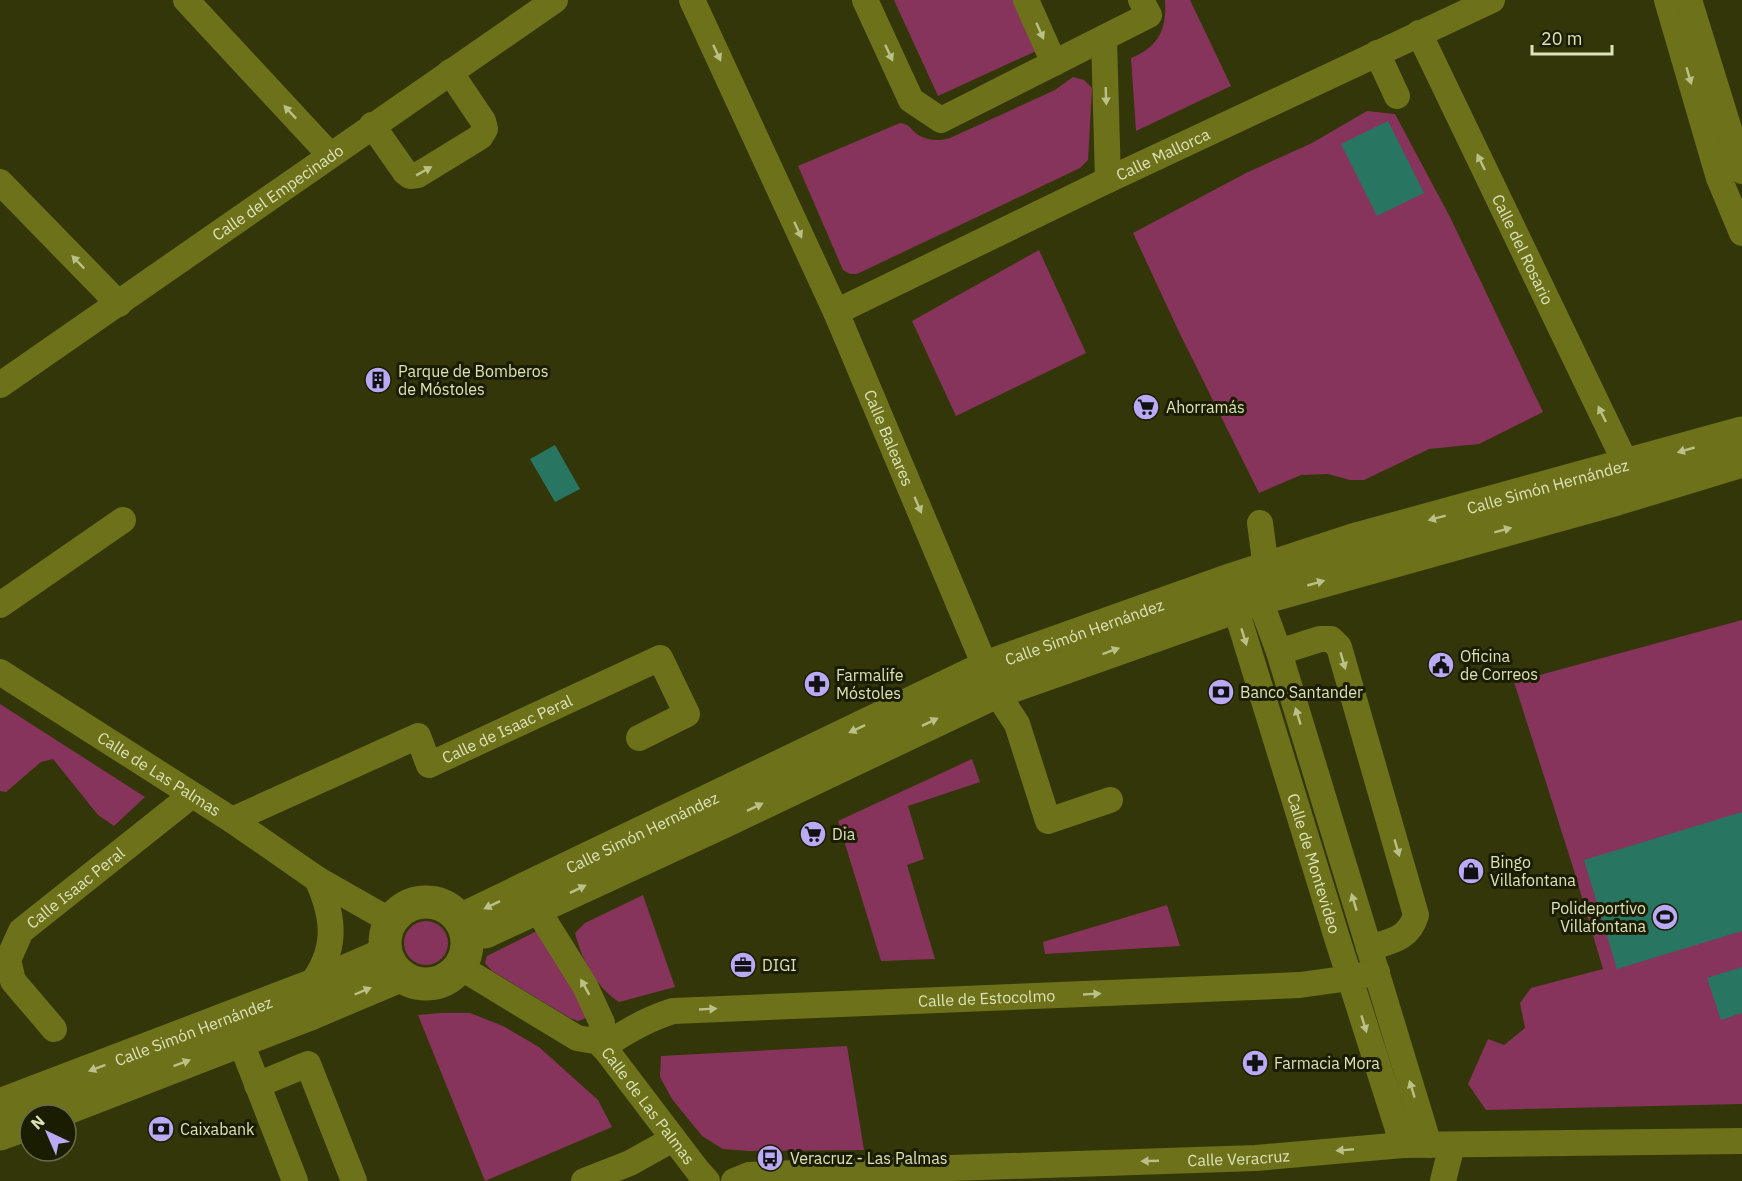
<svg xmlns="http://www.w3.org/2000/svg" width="1742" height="1181" viewBox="0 0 1742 1181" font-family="'IBM Plex Sans',sans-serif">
<rect width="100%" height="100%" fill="#333608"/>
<!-- green -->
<path fill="#86345b" d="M 894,0 L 1026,0 L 1047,46 L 938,96 Z
M 1165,0 L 1190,0 L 1231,86 L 1136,131 L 1131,58 C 1158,47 1167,30 1165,0 Z
M 1073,77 L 1084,80 L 1092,88 L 1088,160 L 1080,168 L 857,274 L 850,274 L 843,270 L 798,166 L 900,123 C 911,124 912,132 920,136 C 929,141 941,141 950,138 L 1055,90 Z
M 1367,111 L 1395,114 L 1451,219 L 1543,412 L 1479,444 L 1429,449 L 1364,480 L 1350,480 L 1328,474 L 1301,475 L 1259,493 L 1180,334 L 1133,233 L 1246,173 L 1312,143 Z
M 1039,250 L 1086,353 L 956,416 L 912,321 Z
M 1742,620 L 1742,1104 L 1486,1110 L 1468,1084 L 1488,1039 L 1504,1045 L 1525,1028 L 1520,1003 L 1531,988 L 1603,969 L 1572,864 L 1514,682 Z
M 0,704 L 145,797 L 114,826 L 98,815 L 53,759 L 41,762 L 6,792 L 0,791 Z
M 972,759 L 980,782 L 908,806 L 924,859 L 907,865 L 935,959 L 881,961 L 838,821 Z
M 643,895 L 675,987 L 619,1002 C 595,986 582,960 575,933 L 585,923 Z
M 1167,905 L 1180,946 L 1045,954 L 1043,942 Z
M404 943a22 22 0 1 1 44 0a22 22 0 1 1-44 0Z
M 537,931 L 589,1017 L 578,1021 L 570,1018 L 492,971 L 485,963 L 487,956 Z
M 441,1013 L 470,1013 L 503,1026 L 539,1047 L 598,1100 L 612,1127 L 485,1181 L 418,1015 Z
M 847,1046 L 864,1150 L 749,1151 L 723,1149 L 702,1136 L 672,1099 L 660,1077 L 661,1056 Z"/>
<!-- water -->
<path fill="#287562" d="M 1388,121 L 1424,193 L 1377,216 L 1341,144 Z
M 555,445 L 580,489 L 555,502 L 530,459 Z
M 1742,812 L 1742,931 L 1617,969 L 1584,860 Z
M 1742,967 L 1742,1013 L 1721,1020 L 1707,978 Z"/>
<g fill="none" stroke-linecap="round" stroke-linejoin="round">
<!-- street -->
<g stroke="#6c711a" stroke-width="26">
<path d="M 186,0 L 330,155"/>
<path id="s1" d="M 692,0 L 836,312 L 996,692 L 1017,724 L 1048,821 L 1110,800"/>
<path d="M 865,0 L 911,100 L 941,120 L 1149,15 L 1141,0"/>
<path d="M 1026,0 L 1054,63"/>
<path d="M 1667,0 L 1719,178 L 1742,233"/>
<path d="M 1689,0 L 1742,171"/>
<path id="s2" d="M 1419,33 L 1627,466"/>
<path d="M 1104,38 L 1108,180"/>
<path d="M 1377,53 L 1397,96"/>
<path d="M 372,125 L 405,172 L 410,176 L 418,175 L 480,137 L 485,129 L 483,121 L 450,72"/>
<path d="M 0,182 L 119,304"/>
<path id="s3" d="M 836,312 L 1108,180 L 1492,0"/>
<path id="s4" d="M 0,385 L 555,0"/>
<path d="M 1260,523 L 1266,568"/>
<path d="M 1254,584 L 1279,652 L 1429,1145"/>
<path id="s5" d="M 1230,590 L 1337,938 L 1403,1145"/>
<path d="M 0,605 L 123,520"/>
<path d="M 1279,652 L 1320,639 L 1331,639 L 1339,647 L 1416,915 C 1409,939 1391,941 1369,948"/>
<path id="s6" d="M 0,672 L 232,820 L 317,879 L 391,921"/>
<path id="s7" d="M 232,820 L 418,736 L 429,765 L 660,658 L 687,714 L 639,738"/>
<path d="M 537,909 L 585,986 L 602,1023 L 600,1042"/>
<path id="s8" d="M 460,967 L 577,1038 L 600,1042 L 698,1171 L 707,1181"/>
<path d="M 309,987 C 338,951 335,918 317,879"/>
<path id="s9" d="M 54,1029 L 13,981 L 8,960 L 21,931 L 192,795"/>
<path d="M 240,1040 L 295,1181"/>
<path id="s10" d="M 603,1047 C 626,1031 647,1019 673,1011 L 1300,985 L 1350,978 L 1377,972"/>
<path d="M 257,1085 L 308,1064 L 354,1181"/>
<path d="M 584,1181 L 630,1163 L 673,1139"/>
<path id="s11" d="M 734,1181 L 749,1175 L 769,1174 L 1256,1158 L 1403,1145 L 1742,1141"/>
<path d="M 1443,1181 L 1452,1145"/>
</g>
<!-- secondary -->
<g stroke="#6c711a" stroke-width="33">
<circle cx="426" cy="943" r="41"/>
<path id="s12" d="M 460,920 L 986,667 L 1227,581 L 1353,540 L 1742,433"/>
<path d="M 485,932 L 723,822 L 996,692 L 1259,599 L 1617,499 L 1742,461"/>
<path id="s13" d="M 0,1105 L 309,987 L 385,954"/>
<path d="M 49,1115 L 310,1014 L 400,976"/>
<path d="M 0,1134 L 30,1123"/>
</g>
</g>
<!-- one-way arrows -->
<defs><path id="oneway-solid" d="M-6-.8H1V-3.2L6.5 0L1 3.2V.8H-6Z" transform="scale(1.5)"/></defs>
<g fill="#bbc089">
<use href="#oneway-solid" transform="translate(1040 31) rotate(66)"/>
<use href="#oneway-solid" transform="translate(717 53) rotate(65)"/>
<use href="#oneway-solid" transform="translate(889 53) rotate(65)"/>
<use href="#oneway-solid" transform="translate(1689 76) rotate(74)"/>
<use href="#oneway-solid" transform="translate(1106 96) rotate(88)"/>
<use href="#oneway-solid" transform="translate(290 112) rotate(-133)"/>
<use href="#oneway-solid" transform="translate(1481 162) rotate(-116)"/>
<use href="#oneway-solid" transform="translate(424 171) rotate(-29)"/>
<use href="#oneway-solid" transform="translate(798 230) rotate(65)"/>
<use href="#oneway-solid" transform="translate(78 262) rotate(-134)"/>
<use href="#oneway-solid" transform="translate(1602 414) rotate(-116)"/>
<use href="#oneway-solid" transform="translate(1686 450) rotate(164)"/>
<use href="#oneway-solid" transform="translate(918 505) rotate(67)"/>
<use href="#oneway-solid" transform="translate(1437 518) rotate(165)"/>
<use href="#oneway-solid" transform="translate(1503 530) rotate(-15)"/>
<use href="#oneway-solid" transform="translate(1316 583) rotate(-16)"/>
<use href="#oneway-solid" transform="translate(1244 637) rotate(73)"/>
<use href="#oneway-solid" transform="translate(1111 651) rotate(-20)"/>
<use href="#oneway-solid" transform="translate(1343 661) rotate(74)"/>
<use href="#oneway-solid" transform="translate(1298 716) rotate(-107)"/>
<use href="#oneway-solid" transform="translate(930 722) rotate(-26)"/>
<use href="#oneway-solid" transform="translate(857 729) rotate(155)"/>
<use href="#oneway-solid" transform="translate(755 807) rotate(-26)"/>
<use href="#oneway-solid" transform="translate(1397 848) rotate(74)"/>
<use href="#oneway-solid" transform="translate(578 889) rotate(-26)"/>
<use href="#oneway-solid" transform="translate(1354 902) rotate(-107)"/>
<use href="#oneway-solid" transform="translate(492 905) rotate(154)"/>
<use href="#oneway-solid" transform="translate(585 987) rotate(-119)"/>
<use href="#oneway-solid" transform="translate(363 991) rotate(-23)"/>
<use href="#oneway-solid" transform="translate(1092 994) rotate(-3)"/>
<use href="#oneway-solid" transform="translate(708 1009) rotate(-3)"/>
<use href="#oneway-solid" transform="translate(1364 1024) rotate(73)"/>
<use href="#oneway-solid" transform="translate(182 1063) rotate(-21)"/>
<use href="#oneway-solid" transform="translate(97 1068) rotate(159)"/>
<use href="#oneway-solid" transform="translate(1412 1089) rotate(-107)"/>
<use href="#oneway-solid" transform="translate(1345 1150) rotate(175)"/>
<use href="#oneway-solid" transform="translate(1150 1161) rotate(178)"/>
</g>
<!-- icons -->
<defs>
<symbol id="building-disc" viewBox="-11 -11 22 22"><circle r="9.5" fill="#baaaf6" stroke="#1b1d00"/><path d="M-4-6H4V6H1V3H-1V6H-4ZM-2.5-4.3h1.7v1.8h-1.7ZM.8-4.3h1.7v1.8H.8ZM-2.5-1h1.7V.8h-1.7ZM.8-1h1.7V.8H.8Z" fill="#111"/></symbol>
<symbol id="supermarket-disc" viewBox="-11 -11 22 22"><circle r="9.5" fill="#baaaf6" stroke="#1b1d00"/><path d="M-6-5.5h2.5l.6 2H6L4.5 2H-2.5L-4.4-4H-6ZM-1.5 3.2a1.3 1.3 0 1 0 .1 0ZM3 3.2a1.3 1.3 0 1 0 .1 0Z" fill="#111"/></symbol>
<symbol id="civic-disc" viewBox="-11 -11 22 22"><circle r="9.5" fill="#baaaf6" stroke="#1b1d00"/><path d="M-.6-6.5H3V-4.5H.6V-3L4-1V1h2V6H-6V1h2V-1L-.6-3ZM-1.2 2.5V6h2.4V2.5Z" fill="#111"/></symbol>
<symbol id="pharmacy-disc" viewBox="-11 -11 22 22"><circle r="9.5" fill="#baaaf6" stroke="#1b1d00"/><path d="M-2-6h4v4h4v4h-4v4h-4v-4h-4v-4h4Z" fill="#111"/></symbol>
<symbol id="bank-disc" viewBox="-11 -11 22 22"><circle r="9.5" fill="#baaaf6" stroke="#1b1d00"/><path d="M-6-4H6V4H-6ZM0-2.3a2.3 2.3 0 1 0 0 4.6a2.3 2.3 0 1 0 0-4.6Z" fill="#111"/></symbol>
<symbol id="shop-disc" viewBox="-11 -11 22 22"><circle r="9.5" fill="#baaaf6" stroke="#1b1d00"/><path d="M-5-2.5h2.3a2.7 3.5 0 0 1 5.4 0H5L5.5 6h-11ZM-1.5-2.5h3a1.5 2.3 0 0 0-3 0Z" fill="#111"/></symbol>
<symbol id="stadium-disc" viewBox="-11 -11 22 22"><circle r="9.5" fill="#baaaf6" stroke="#1b1d00"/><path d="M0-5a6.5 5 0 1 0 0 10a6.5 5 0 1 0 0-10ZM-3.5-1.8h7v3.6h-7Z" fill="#111"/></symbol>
<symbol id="office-disc" viewBox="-11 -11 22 22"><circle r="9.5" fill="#baaaf6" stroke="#1b1d00"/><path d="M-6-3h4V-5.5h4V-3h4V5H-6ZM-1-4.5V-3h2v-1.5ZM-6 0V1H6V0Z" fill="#111"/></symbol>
<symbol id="bus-disc" viewBox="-11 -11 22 22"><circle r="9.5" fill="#baaaf6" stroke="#1b1d00"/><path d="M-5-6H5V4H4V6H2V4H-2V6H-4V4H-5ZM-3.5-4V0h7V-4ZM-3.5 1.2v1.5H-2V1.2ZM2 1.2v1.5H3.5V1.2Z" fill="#111"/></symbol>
</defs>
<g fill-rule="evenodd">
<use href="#building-disc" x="363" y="365" width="30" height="30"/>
<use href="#supermarket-disc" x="1131" y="392" width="30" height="30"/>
<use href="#civic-disc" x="1426" y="650" width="30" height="30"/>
<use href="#pharmacy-disc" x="802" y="669" width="30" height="30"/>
<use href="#bank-disc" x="1206" y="677" width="30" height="30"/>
<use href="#supermarket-disc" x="798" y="819" width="30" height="30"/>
<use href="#shop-disc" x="1456" y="856" width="30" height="30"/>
<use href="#stadium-disc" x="1650" y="902" width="30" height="30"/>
<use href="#office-disc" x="728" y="950" width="30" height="30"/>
<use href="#pharmacy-disc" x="1240" y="1048" width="30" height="30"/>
<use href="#bank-disc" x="146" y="1114" width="30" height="30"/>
<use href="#bus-disc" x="755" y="1143" width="30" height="30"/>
</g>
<g text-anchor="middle" stroke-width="6" stroke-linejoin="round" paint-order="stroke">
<!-- street labels -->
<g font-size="16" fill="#dde2b9" stroke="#1b1d00">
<text dy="6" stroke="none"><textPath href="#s3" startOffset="363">Calle Mallorca</textPath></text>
<text dy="6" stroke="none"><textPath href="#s4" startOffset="338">Calle del Empecinado</textPath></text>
<text dy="6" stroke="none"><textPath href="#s2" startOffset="240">Calle del Rosario</textPath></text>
<text dy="6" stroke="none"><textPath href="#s1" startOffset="480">Calle Baleares</textPath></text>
<text dy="6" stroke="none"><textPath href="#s12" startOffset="1174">Calle Simón Hernández</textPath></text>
<text dy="6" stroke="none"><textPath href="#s12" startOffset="688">Calle Simón Hernández</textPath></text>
<text dy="6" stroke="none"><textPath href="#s7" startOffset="321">Calle de Isaac Peral</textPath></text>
<text dy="6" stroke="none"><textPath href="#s6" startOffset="189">Calle de Las Palmas</textPath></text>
<text dy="6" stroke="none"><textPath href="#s12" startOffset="202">Calle Simón Hernández</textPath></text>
<text dy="6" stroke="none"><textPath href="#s5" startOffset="286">Calle de Montevideo</textPath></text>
<text dy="6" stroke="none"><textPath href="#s9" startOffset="186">Calle Isaac Peral</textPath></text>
<text dy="6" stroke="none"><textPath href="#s10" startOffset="393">Calle de Estocolmo</textPath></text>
<text dy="6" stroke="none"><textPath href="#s13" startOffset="207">Calle Simón Hernández</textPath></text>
<text dy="6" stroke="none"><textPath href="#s8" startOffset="240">Calle de Las Palmas</textPath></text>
<text dy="6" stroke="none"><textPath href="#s11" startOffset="506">Calle Veracruz</textPath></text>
</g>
<!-- poi labels -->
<g font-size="16" fill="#dde2b9" stroke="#1b1d00" text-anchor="start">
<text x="398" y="377">Parque de Bomberos<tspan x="398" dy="18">de Móstoles</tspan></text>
<text x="1166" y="413">Ahorramás</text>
<text x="1460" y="662">Oficina<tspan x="1460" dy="18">de Correos</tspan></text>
<text x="836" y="681">Farmalife<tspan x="836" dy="18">Móstoles</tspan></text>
<text x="1240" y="698">Banco Santander</text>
<text x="832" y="840">Dia</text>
<text x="1490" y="868">Bingo<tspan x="1490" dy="18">Villafontana</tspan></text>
<text x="1646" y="914" text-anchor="end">Polideportivo<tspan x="1646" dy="18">Villafontana</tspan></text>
<text x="762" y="971">DIGI</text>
<text x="1274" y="1069">Farmacia Mora</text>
<text x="180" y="1135">Caixabank</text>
<text x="790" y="1164">Veracruz - Las Palmas</text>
</g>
</g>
<!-- north arrow -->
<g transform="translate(48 1133) rotate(316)"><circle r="28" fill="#1b1d00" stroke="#696c4a" stroke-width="1.5"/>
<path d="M0-4.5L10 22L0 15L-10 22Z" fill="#baaaf6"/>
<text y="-9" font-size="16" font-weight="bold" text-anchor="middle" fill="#dde2b9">N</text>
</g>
<!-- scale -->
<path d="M1532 45v9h80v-9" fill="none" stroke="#dde2b9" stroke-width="3"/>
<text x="1541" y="45" font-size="18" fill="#dde2b9" stroke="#1b1d00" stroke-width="4.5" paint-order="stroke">20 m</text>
</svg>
